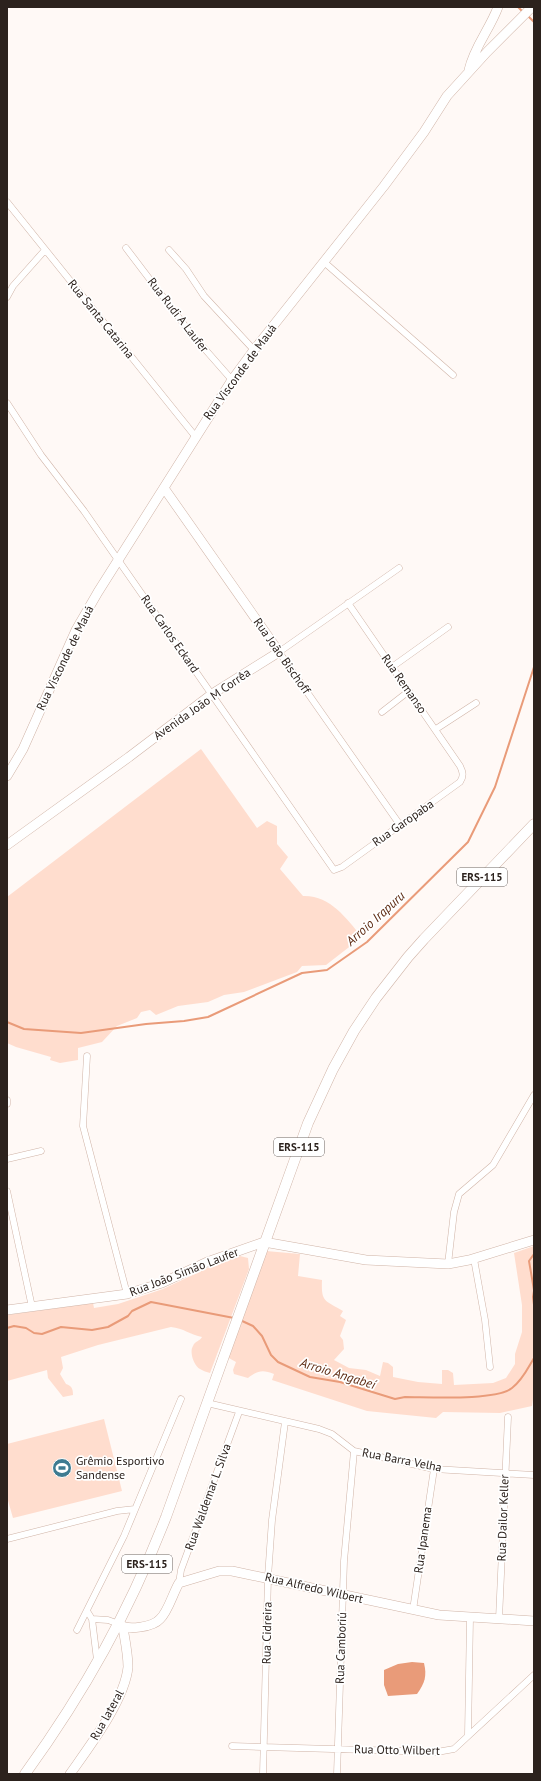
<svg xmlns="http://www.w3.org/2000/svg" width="541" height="1781" viewBox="0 0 541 1781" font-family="'PT Sans',sans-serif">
<rect width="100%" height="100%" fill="#fff9f6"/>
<!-- green -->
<path fill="#ffddce" d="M 201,749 L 257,828 L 267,821 L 277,826 L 277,844 L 288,857 L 280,869 L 303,896 C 330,895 346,918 362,937 L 326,965 L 302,966 L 297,972 L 244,992 L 224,995 L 208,1002 L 178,1006 L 156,1015 L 150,1010 L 141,1012 L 137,1018 L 117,1026 L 102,1042 L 78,1048 L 78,1060 L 60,1063 L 50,1060 L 51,1057 L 16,1047 L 7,1043 L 7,897 Z
M 534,1246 L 534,1392 L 532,1406 L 500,1413 L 443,1412 L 436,1418 L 367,1411 L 272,1380 L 274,1374 C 262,1369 257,1371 248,1378 L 234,1374 L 233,1370 L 236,1362 L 227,1357 L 266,1251 L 300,1254 L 298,1276 L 322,1280 C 321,1303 325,1300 343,1311 L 340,1316 L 346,1320 L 340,1336 L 343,1340 L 344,1349 L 334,1360 L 349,1368 L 366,1370 L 380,1376 L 383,1362 L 388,1363 L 393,1367 L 393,1377 L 418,1382 L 442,1384 L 442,1370 L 448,1370 L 453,1373 L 454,1385 L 493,1383 L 506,1378 L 515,1364 L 515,1354 L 522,1332 L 522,1305 L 514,1253 Z
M 240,1256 L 248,1258 L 249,1269 L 210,1373 C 207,1372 203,1371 200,1369 C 194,1366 189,1352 193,1346 C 195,1341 200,1341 202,1337 C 191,1335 183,1328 171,1327 L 98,1345 L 61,1357 L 63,1368 L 60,1374 L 66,1384 C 72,1386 73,1389 73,1395 L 63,1397 L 48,1378 L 47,1370 L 7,1381 L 7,1315 L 93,1303 L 94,1308 L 118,1304 L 163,1289 L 218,1263 Z
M 104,1419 L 122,1491 L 13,1518 L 7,1497 L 7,1444 Z"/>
<!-- water -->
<path fill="#e99b79" d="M 412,1662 L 424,1663 C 427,1676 425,1683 417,1694 L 388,1696 L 384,1685 L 384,1670 L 398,1664 Z"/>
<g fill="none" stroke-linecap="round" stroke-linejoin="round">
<!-- stream -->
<path stroke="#e99b79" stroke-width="2" d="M 518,7 L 523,12
M 528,16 L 534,22
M 7,1022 L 24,1029 L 81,1033 L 146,1024 L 184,1021 L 208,1017 L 302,973 L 327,970 L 367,942 L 468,842 L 495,787 L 534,667
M 534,1254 L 529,1261 L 534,1290
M 534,1291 L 533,1297 L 534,1305
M 240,1320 L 253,1326 L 262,1336 L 271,1355 L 278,1362 L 310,1377 L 340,1382 L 395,1399 L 405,1397 C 429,1397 496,1401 512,1388 C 522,1381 528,1368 534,1358
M 7,1328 L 14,1326 L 26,1328 L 34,1333 L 42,1334 L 61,1327 L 92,1330 L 108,1327 L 128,1316 L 132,1311 L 151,1302 L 234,1318"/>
<defs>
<path id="street" d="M 7,202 L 195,436
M 126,248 L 189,331 L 232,380
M 169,250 L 186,269 L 204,296 L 254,350
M 324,262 L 453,375
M 7,297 L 13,286 L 45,250
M 7,403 L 41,455 L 84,511 L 334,870 L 342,867 L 460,782 C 464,776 463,772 460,766 L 348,603
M 399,568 L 279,652 L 400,825
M 392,667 L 448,627
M 382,712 L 409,691
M 436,729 L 476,703
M 87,1056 L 83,1126 L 127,1294
M 7,1104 L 7,1100
M 7,1159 L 41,1151
M 7,1191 L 32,1307
M 474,1259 L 485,1320 L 490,1367
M 448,1264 L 454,1212 L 459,1194 L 493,1165 L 534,1095
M 207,1403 L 319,1429 L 332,1434 L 354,1451 L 434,1469 L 534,1475
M 7,1539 L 117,1511 L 135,1509
M 179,1583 L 181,1570 L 239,1412
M 413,1610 L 434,1469
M 87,1611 L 92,1619 L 97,1660
M 92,1619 L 108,1620 L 119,1624
M 499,1619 L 508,1417
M 77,1630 L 124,1536 L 181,1399
M 468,1735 L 470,1618
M 232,1746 L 437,1752 L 454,1749 L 534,1675
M 263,1774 L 268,1577 L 272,1520 L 285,1422
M 337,1774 L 344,1561 L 354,1451"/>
<path id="secondary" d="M 469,70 C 474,47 490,29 498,7
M 7,776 L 23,749 L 76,630 L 98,592 L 232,380 L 254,350 L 384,186 L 424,132 L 447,96 L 487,52 L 532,7
M 7,845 L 129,757 L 212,694 L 279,652 L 164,488
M 7,1310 L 127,1294 L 162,1283 L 207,1262 L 264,1242 L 366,1260 L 448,1264 L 469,1260 L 534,1240
M 119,1624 C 127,1631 153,1627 160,1619 C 168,1612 173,1593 179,1583 L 219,1571 L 232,1571 L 439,1615 L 534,1621
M 70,1774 C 89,1747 125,1700 128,1667 C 128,1654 125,1640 123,1628"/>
<path id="primary" d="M 25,1774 C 85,1691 129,1612 166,1517 L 308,1123 L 333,1069 L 354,1031 L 376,998 L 408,957 L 424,939 L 534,824"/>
</defs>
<!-- street casing -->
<use href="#street" stroke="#d0b4a7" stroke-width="7"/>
<!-- secondary casing -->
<use href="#secondary" stroke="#d0b4a7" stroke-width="10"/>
<!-- primary casing -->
<use href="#primary" stroke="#d0b4a7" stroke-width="11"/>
<!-- street -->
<use href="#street" stroke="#fff" stroke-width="6"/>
<!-- secondary -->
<use href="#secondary" stroke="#fff" stroke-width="9"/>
<!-- primary -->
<use href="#primary" stroke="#fff" stroke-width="10"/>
</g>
<!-- icons -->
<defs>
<symbol id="stadium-disc" viewBox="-11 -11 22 22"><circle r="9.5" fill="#3e7b91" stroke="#fff"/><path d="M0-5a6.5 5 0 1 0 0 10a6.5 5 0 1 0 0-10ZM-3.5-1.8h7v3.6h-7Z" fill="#fff"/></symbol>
</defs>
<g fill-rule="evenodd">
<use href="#stadium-disc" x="51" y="1457" width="22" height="22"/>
</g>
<g text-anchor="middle" stroke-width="3.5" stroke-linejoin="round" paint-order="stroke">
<!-- shield labels -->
<g fill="#fff" stroke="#6b6461" stroke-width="1">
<rect x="457" y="868" width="50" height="18" rx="3"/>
<rect x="274" y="1138" width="50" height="18" rx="3"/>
<rect x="122" y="1555" width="50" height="18" rx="3"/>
</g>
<g font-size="11" font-weight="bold" fill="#2c221d">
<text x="482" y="881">ERS-115</text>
<text x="299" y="1151">ERS-115</text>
<text x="147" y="1568">ERS-115</text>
</g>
<!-- street labels -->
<g font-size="12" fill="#2c221d" stroke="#fff">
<text transform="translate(178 315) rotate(52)" y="4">Rua Rudi A Laufer</text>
<text transform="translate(101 319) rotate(51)" y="4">Rua Santa Catarina</text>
<text transform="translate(240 372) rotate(-54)" y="4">Rua Visconde de Mauá</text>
<text transform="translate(170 634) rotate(55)" y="4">Rua Carlos Eckard</text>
<text transform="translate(282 656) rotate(55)" y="4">Rua João Bischoff</text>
<text transform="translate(65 658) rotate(-64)" y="4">Rua Visconde de Mauá</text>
<text transform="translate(404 684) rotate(55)" y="4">Rua Remanso</text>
<text transform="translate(202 704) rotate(-35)" y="4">Avenida João M Corrêa</text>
<text transform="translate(403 823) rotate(-35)" y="4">Rua Garopaba</text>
<text transform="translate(184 1272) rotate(-21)" y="4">Rua João Simão Laufer</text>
<text transform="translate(402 1460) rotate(11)" y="4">Rua Barra Velha</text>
<text transform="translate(208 1497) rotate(-70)" y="4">Rua Waldemar L. Silva</text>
<text transform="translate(503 1518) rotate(-88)" y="4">Rua Dailor Keller</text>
<text transform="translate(423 1540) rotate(-82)" y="4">Rua Ipanema</text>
<text transform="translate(314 1588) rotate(13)" y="4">Rua Alfredo Wilbert</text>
<text transform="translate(267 1633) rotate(-89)" y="4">Rua Cidreira</text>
<text transform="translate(341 1648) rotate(-88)" y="4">Rua Camboriú</text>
<text transform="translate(107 1715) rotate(-61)" y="4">Rua lateral</text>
<text transform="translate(397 1750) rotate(1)" y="4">Rua Otto Wilbert</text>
</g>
<!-- poi labels -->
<g font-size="12" fill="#2c221d" stroke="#fff" text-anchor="start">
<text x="76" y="1465">Grêmio Esportivo<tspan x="76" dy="14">Sandense</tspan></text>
</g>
<!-- water labels -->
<g font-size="13" font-style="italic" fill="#5e2c14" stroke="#fff">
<text transform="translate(375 918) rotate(-42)" y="5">Arroio Irapuru</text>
<text transform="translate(338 1373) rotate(17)" y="5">Arroio Angabeí</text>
</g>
</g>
<!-- border -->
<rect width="541" height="1781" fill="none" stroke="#2c221d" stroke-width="16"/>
</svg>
